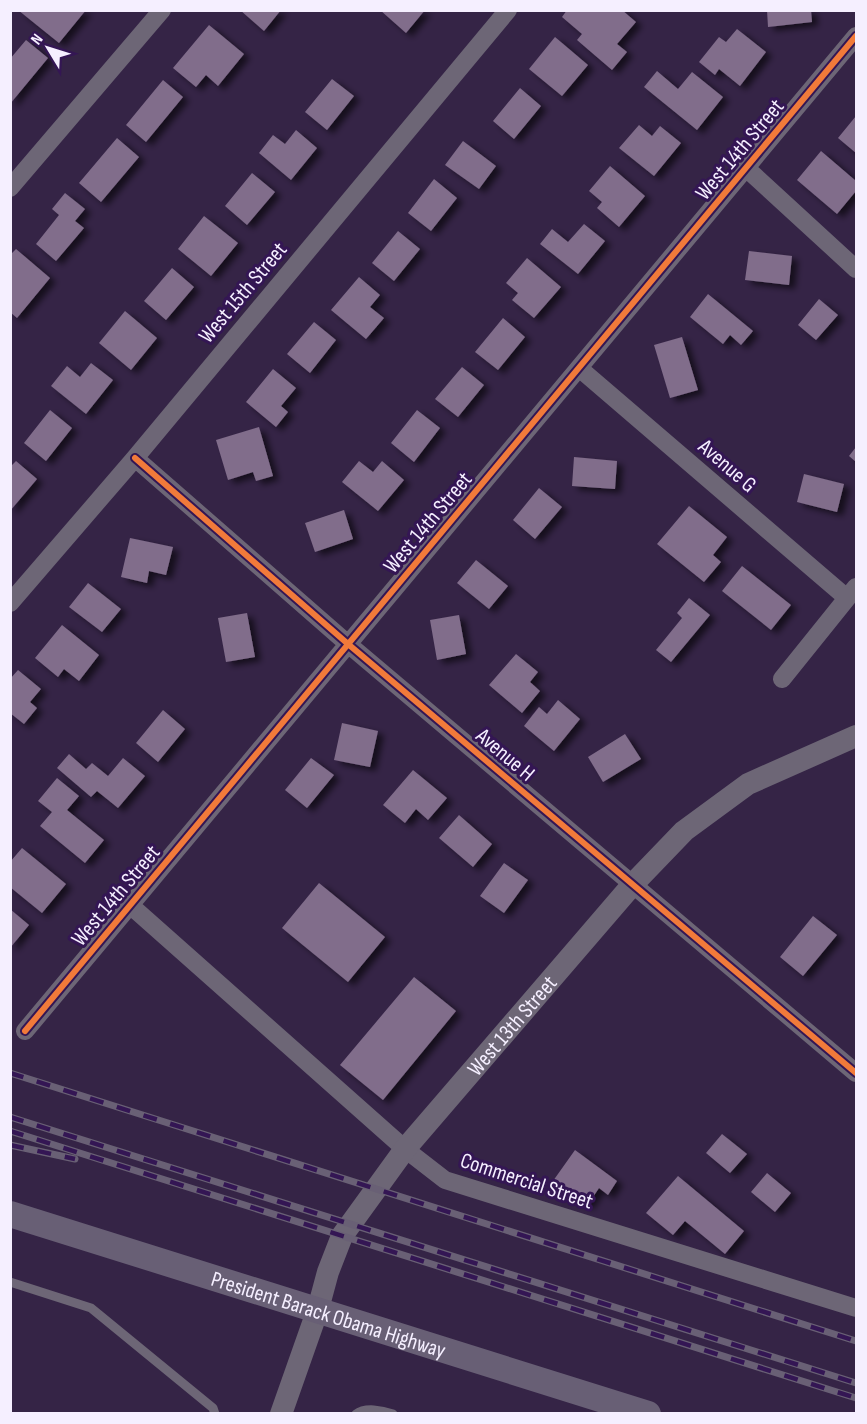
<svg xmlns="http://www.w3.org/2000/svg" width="867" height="1424" viewBox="0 0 867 1424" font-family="'Sofia Sans Condensed',sans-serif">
<defs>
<filter id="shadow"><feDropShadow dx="6" dy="4" stdDeviation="3" flood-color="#0009"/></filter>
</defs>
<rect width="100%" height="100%" fill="#352446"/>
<!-- building -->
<path fill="#816d8b" filter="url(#shadow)" d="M 18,10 L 86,10 L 59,43 Z
M 240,10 L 281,10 L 264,31 Z
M 380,10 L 425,10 L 406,33 Z
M 567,10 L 622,10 L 636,22 L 617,44 L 627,52 L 612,70 L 577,40 L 582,34 L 562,17 Z
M 767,10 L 811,10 L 812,22 L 768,27 Z
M 209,25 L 244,54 L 218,86 L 206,75 L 196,87 L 173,68 Z
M 737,29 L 766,52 L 740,86 L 719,69 L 715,75 L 699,62 L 719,37 L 726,42 Z
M 555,37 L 588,65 L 562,96 L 529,69 Z
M 26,40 L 48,58 L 10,104 L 10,59 Z
M 657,71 L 678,89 L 692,72 L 723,97 L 697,130 L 644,87 Z
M 332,79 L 354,96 L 327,130 L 305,112 Z
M 163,80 L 183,97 L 146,142 L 126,125 Z
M 520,88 L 541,106 L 514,139 L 493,121 Z
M 856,116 L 856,153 L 838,138 Z
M 639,125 L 652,136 L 660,126 L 681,143 L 654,176 L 619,148 Z
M 296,130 L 317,148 L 291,180 L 259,153 L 273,135 L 285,144 Z
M 117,138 L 139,157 L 101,202 L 79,183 Z
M 463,141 L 496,166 L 479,189 L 445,165 Z
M 821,151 L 856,181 L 856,191 L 837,214 L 797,180 Z
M 610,166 L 645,196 L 619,227 L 597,208 L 602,202 L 589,191 Z
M 252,173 L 275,192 L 247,225 L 225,206 Z
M 434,179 L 457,198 L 431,231 L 408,213 Z
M 65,193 L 85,209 L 75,221 L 84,228 L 56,261 L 36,244 L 59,215 L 52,209 Z
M 204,216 L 238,243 L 211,276 L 178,249 Z
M 584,224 L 605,241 L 578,274 L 540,244 L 552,229 L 568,242 Z
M 398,231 L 420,249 L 394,281 L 372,263 Z
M 16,249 L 50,278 L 17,318 L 10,312 L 10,255 Z
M 749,251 L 792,256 L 789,285 L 745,280 Z
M 527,258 L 561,287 L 534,318 L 512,300 L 518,293 L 506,283 Z
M 172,268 L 194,287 L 166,320 L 144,301 Z
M 359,277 L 380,295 L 370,307 L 384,318 L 366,339 L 331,310 Z
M 708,294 L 753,331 L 741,345 L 730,335 L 723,344 L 690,317 Z
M 819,299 L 838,315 L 816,340 L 798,325 Z
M 125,311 L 157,338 L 131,370 L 99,343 Z
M 503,318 L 525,337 L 498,370 L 475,352 Z
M 314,322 L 336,340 L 310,373 L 287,354 Z
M 682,337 L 698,390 L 670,398 L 654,345 Z
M 91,363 L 113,380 L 86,414 L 51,386 L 67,366 L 80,377 Z
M 462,367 L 484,385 L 458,417 L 435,399 Z
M 273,369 L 296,388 L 281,406 L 288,412 L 276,427 L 246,402 Z
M 50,410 L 72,428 L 46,461 L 24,443 Z
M 417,410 L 440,428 L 414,462 L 391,443 Z
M 259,427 L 273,476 L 256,481 L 253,472 L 228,480 L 216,440 Z
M 856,447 L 856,462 L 849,456 Z
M 574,457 L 617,461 L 615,489 L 572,486 Z
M 16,461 L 37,479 L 10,511 L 10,467 Z
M 359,461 L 373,472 L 382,461 L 404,480 L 378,511 L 342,482 Z
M 804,474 L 844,484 L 837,512 L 797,502 Z
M 539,488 L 562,507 L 535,539 L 513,520 Z
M 689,506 L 727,537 L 713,555 L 721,562 L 704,582 L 657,544 Z
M 344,510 L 353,539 L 315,552 L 305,523 Z
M 130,538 L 173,547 L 166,575 L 149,571 L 147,583 L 121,577 Z
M 476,560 L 508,586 L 489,609 L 457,583 Z
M 742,566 L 791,605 L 771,630 L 722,591 Z
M 88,583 L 121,609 L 102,632 L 69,607 Z
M 689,598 L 710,615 L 671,662 L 656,650 L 682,618 L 677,613 Z
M 247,613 L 255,657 L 226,662 L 218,618 Z
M 459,615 L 466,654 L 437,660 L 430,620 Z
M 62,625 L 99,655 L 79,681 L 64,669 L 58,677 L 35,658 Z
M 516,654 L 538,672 L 530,682 L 540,691 L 522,713 L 489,685 Z
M 18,670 L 41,689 L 30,702 L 37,708 L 24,724 L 10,713 L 10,679 Z
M 558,700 L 580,719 L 554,751 L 524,726 L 539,707 L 547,714 Z
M 163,710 L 185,729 L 158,762 L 136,743 Z
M 342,723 L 378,731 L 370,767 L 334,760 Z
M 625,734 L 641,759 L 603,782 L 588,757 Z
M 69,754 L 86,769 L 92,763 L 108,776 L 123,758 L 145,776 L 118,808 L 97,791 L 91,797 L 57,768 Z
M 311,758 L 334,775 L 307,808 L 285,790 Z
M 413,770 L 447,798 L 428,820 L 416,809 L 405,823 L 383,805 Z
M 57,778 L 79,796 L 67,810 L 104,840 L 85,863 L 40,826 L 52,812 L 38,801 Z
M 459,815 L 492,844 L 473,867 L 439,838 Z
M 22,848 L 66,884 L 42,913 L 10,887 L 10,862 Z
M 504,863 L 528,880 L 504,913 L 480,896 Z
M 319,883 L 385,937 L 348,982 L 282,928 Z
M 10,909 L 29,925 L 10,948 Z
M 813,916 L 837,935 L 803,976 L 780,957 Z
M 414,977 L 456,1011 L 383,1100 L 340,1065 Z
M 722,1134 L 747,1154 L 730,1173 L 706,1153 Z
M 575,1150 L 617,1181 L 608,1195 L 599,1188 L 587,1206 L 553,1181 Z
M 767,1173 L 791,1193 L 775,1212 L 751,1192 Z
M 678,1176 L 744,1231 L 725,1254 L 685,1221 L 673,1235 L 646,1213 Z"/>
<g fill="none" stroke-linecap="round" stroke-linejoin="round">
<!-- service -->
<path stroke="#6d6676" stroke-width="9" d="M 10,1282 L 91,1308 L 213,1408 L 215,1414
M 356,1414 C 365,1407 382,1410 393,1414"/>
<!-- minor -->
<path stroke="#6d6676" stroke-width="18" d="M 746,168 L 856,269
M 10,188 L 162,10
M 579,368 L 847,598
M 135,458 L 348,644 L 856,1073
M 10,603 L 135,458 L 508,10
M 782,679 L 856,587
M 130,905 L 405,1149 L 445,1180 L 856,1308
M 25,1031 L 856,36"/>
<!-- tertiary -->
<path stroke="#6d6676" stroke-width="22" id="s1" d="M 281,1414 L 318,1309 L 328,1272 L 342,1236 L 405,1149 L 633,884 L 684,831 L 748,784 L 856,736"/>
<!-- secondary -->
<path stroke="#685f75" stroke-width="26" id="s2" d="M 10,1214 L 648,1414"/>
<defs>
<path id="rail" d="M 10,1073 L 856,1341
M 10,1117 L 856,1383
M 10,1131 L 856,1398
M 10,1145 L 75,1159"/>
</defs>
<!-- rail casing -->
<use href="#rail" stroke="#696075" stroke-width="7"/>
<!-- rail -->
<use href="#rail" stroke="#341654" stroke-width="4.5" stroke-dasharray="14" stroke-linecap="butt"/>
<defs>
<path id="cycleway" d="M 135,458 L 348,644 L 856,1073
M 25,1031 L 856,36"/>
</defs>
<!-- cycleway casing -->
<use href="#cycleway" stroke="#341654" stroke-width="10"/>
<!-- cycleway -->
<use href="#cycleway" stroke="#f17a3a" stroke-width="6"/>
</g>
<g text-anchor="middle" stroke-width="6" stroke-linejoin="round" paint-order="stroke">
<!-- street labels -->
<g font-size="22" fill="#f5efff" stroke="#341654">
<text transform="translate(739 149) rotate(-50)" y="8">West 14th Street</text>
<text transform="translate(242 292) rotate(-50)" y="8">West 15th Street</text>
<text transform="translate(728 465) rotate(41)" y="8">Avenue G</text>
<text transform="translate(427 522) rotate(-50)" y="8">West 14th Street</text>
<text transform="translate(506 754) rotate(40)" y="8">Avenue H</text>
<text transform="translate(115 895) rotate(-50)" y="8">West 14th Street</text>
<text dy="8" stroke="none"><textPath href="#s1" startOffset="459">West 13th Street</textPath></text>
<text transform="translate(527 1180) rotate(18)" y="8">Commercial Street</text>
<text dy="8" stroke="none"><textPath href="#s2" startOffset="334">President Barack Obama Highway</textPath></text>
</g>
</g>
<!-- border -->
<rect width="867" height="1424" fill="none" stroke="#f5efff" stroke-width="24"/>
<!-- north arrow -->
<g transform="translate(48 48) rotate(308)" stroke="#341654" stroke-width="4.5" paint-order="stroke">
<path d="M0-4.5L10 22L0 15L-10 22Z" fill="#f5efff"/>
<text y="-9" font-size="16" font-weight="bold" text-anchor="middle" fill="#f5efff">N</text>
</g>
</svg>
